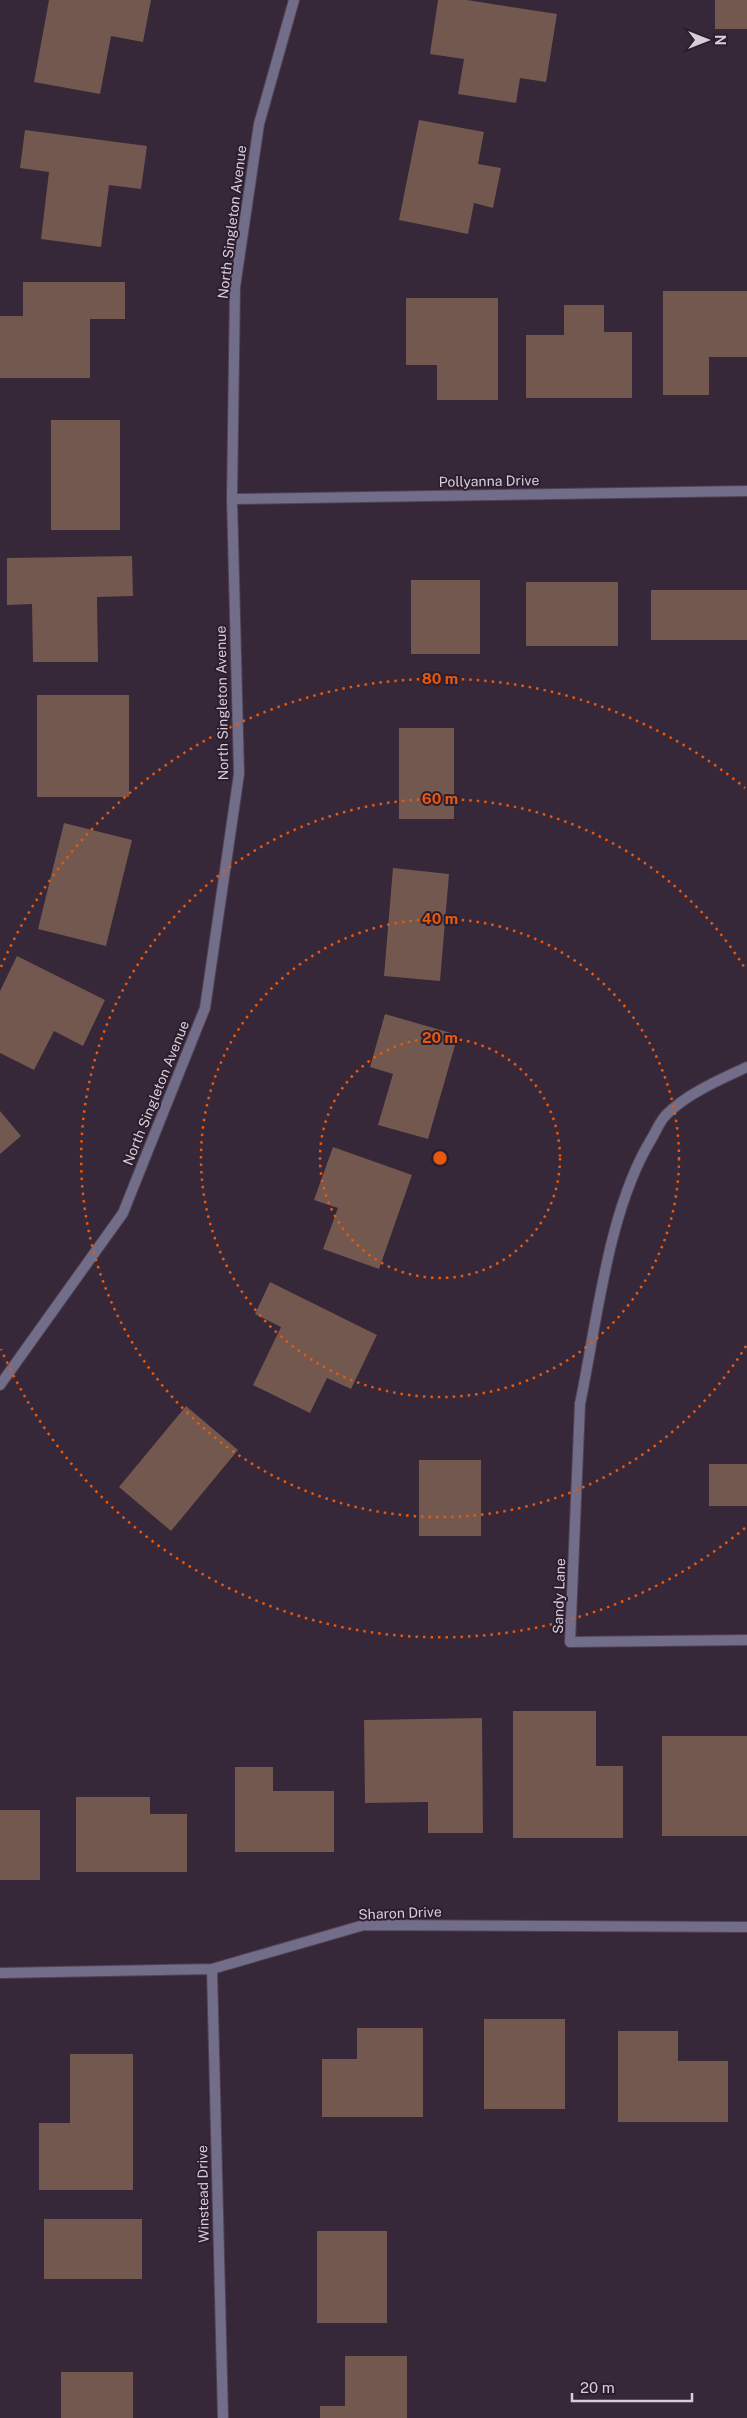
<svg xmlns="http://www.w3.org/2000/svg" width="747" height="2418" viewBox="0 0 747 2418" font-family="'Public Sans',sans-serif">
<rect width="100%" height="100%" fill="#362739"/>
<!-- building -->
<path fill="#72584e" d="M 49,0 L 151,0 L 143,42 L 111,36 L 100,94 L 34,82 Z
M 438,0 L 467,0 L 557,14 L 546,82 L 520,78 L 516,103 L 458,94 L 464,59 L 430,54 Z
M 715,0 L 747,0 L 747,29 L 715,29 Z
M 419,120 L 484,132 L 478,164 L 501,168 L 493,208 L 474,203 L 468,234 L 399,220 Z
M 25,130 L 147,146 L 141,189 L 109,185 L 101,247 L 41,239 L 49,172 L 20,168 Z
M 23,282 L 125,282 L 125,319 L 90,319 L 90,378 L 0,378 L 0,316 L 23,316 Z
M 663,291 L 747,291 L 747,357 L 709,357 L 709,395 L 663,395 Z
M 406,298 L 498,298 L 498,400 L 437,400 L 437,365 L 406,365 Z
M 564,305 L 604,305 L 604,332 L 632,332 L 632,398 L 526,398 L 526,335 L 564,335 Z
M 51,420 L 120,420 L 120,530 L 51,530 Z
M 132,556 L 133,596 L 97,597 L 98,662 L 33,662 L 32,604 L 7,605 L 7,558 Z
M 411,580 L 480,580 L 480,654 L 411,654 Z
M 526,582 L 618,582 L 618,646 L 526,646 Z
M 651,590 L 747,590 L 747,640 L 651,640 Z
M 37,695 L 129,695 L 129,797 L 37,797 Z
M 399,728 L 454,728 L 454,819 L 399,819 Z
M 64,823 L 132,840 L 106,946 L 38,929 Z
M 393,868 L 449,874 L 440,981 L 384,976 Z
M 17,956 L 105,1000 L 83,1046 L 54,1031 L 34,1070 L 0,1053 L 0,991 Z
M 385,1014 L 458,1035 L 428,1139 L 378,1125 L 393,1074 L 370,1067 Z
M 0,1111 L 21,1136 L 0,1154 Z
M 333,1147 L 412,1175 L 379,1269 L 323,1249 L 338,1208 L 314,1200 Z
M 270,1282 L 377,1335 L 351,1389 L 327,1378 L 310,1413 L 253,1385 L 281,1327 L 255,1314 Z
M 186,1406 L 238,1450 L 171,1531 L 119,1487 Z
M 419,1460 L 481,1460 L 481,1536 L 419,1536 Z
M 709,1464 L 747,1464 L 747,1506 L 709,1506 Z
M 513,1711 L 596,1711 L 596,1766 L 623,1766 L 623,1838 L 513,1838 Z
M 482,1718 L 483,1833 L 428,1833 L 428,1802 L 365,1803 L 364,1720 Z
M 662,1736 L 747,1736 L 747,1836 L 662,1836 Z
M 235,1767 L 273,1767 L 273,1791 L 334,1791 L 334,1852 L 235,1852 Z
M 76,1797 L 150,1797 L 150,1814 L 187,1814 L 187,1872 L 76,1872 Z
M 0,1810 L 40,1810 L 40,1880 L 0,1880 Z
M 484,2019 L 565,2019 L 565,2109 L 484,2109 Z
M 357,2028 L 423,2028 L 423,2117 L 322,2117 L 322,2059 L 357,2059 Z
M 618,2031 L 678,2031 L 678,2061 L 728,2061 L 728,2122 L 618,2122 Z
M 70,2054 L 133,2054 L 133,2190 L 39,2190 L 39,2123 L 70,2123 Z
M 44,2219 L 142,2219 L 142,2279 L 44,2279 Z
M 317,2231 L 387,2231 L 387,2323 L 317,2323 Z
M 345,2356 L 407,2356 L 407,2418 L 320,2418 L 320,2406 L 345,2406 Z
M 61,2372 L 133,2372 L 133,2418 L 61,2418 Z"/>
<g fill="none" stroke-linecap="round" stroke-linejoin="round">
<defs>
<path id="service" d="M 580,1404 C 597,1322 608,1209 652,1138 C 656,1131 660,1121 666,1115 C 686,1094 721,1079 747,1067"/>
<path id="minor" d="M 232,499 L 747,491
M 580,1404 L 570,1642 L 747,1640
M 212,1969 L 223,2418
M 0,1973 L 212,1969 L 364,1925 L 747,1927"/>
<path id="tertiary" d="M 0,1385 L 123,1213 L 205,1008 L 239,774 L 232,499 L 235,287 L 259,124 L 294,0"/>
</defs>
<!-- service casing -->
<use href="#service" stroke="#504253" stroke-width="12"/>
<!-- minor casing -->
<use href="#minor" stroke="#504253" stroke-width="12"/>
<!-- tertiary casing -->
<use href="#tertiary" stroke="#504253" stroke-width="12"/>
<!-- service -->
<use href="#service" stroke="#726d89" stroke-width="10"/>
<!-- minor -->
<use href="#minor" stroke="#726d89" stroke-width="10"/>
<!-- tertiary -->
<use href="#tertiary" stroke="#726d89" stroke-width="10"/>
</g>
<!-- distance rings -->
<g fill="none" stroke="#e8590c" stroke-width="2.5" stroke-dasharray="2.5 5">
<circle cx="440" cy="1158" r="120"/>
<circle cx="440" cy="1158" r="239"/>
<path d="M746 1346A359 359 0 1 1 746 970"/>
<path d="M745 1528A479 479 0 0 1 1 1349M1 967A479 479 0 0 1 745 788"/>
</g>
<g text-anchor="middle" stroke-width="4" stroke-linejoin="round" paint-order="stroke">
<!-- street labels -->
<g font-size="14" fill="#d7cdd9" stroke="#2c1e2f">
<text transform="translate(232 222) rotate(-83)" y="5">North Singleton Avenue</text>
<text transform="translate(489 481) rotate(-1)" y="5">Pollyanna Drive</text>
<text transform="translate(222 703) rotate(-91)" y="5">North Singleton Avenue</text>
<text transform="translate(156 1093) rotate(-68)" y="5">North Singleton Avenue</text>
<text transform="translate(559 1596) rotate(-88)" y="5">Sandy Lane</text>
<text transform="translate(400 1913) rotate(-2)" y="5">Sharon Drive</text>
<text transform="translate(203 2194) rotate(-91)" y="5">Winstead Drive</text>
</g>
</g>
<circle cx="440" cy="1158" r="8" fill="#e8590c" stroke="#2c1e2f" stroke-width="2.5"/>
<g font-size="15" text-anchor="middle" font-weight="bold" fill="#e8590c" stroke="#2c1e2f" stroke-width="4" stroke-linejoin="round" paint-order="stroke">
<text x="440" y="684">80 m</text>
<text x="440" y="804">60 m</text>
<text x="440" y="924">40 m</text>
<text x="440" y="1043">20 m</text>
</g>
<!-- north arrow -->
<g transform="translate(707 40) rotate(90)" stroke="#2c1e2f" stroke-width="4" paint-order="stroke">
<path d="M0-4L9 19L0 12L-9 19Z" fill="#d7cdd9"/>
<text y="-8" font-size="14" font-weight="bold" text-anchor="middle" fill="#d7cdd9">N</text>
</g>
<!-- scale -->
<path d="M572 2393v8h120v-8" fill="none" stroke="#d7cdd9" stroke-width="2.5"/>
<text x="580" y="2393" font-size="15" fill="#d7cdd9" stroke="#2c1e2f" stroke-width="4" paint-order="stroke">20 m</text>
</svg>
